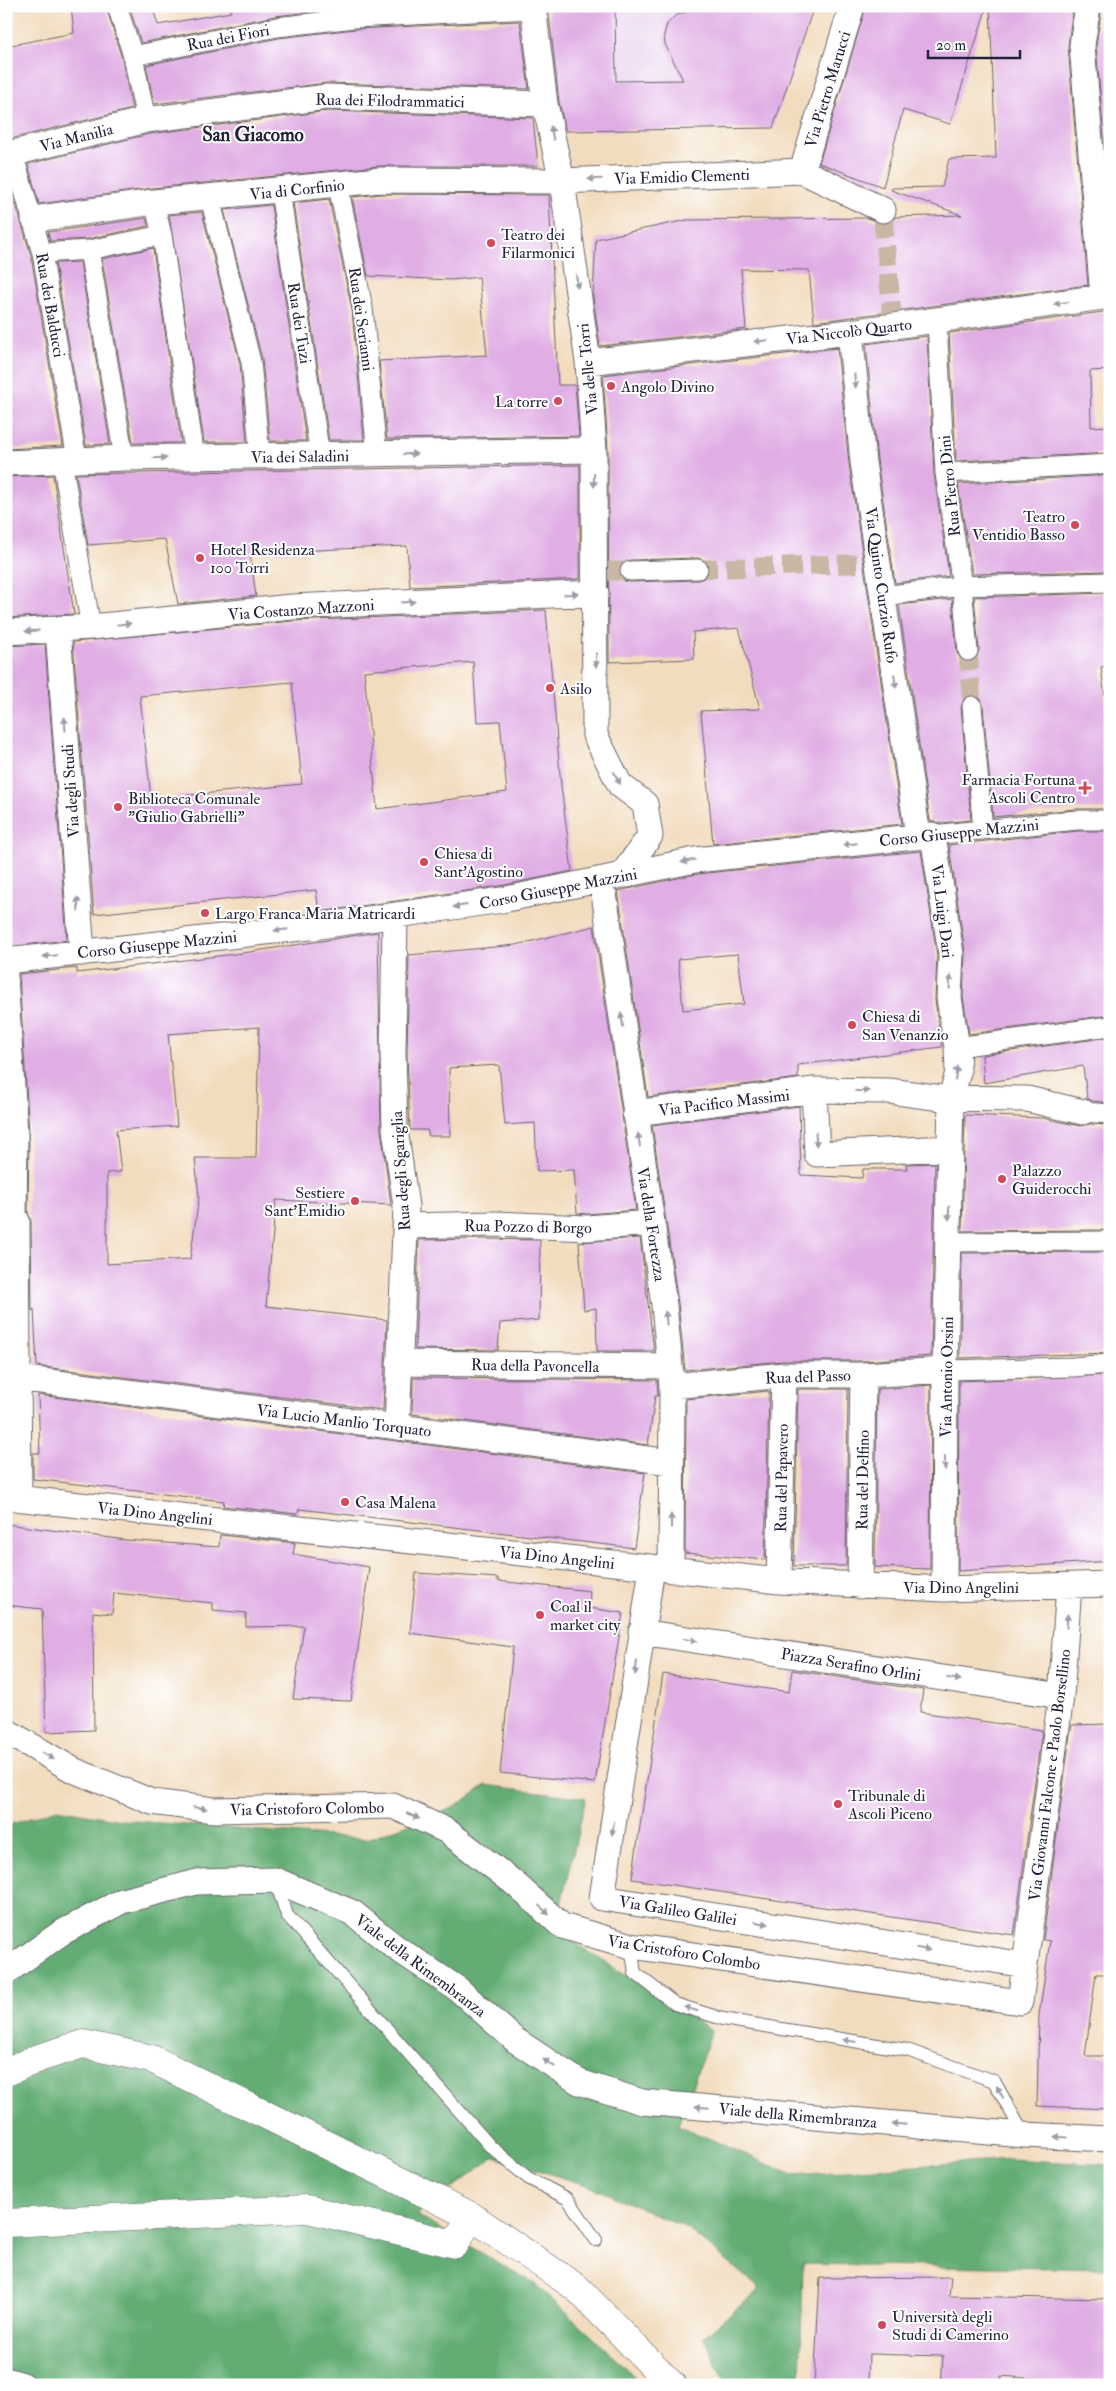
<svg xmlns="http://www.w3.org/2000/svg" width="1116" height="2391" viewBox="0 0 1116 2391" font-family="'IM FELL Double Pica',serif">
<rect width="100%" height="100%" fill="#fff"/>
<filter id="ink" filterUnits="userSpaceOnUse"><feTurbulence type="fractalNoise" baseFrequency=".02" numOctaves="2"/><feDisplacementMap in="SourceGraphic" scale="10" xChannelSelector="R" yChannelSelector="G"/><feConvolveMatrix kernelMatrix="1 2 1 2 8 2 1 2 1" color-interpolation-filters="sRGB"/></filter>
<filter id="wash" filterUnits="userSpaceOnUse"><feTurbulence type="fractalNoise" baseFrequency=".0096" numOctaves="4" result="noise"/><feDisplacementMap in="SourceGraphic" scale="20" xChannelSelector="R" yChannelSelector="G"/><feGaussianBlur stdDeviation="1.12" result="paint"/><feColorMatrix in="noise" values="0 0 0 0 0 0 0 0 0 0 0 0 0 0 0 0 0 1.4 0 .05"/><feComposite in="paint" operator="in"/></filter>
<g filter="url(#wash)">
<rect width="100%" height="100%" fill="#f2dcbe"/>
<!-- built -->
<path fill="#e8d2ee" d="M 563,6 L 814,6 L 773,128 L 565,131 Z"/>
<!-- forest -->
<path fill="#63ad75" stroke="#426858" d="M 486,1785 L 586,1798 L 555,1930 L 712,2031 L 678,2125 L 793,2175 L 1010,2159 L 1110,2165 L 1110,2269 L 803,2264 L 800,2385 L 727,2385 L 703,2337 L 760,2289 L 687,2228 L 587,2185 L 494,2157 L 416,2215 L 535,2284 L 621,2363 L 641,2385 L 43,2385 L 6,2376 L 6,1826 L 57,1809 L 121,1820 L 367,1839 L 453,1808 Z"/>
<g id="blocks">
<!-- building -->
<path fill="#e0ade4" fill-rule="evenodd" d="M 71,6 L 106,6 L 122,59 L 132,109 L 6,140 L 6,46 L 74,33 Z
M 129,6 L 152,6 L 158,25 L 231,12 L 230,6 L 364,6 L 275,16 L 141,43 Z
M 548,6 L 615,6 L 616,81 L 683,80 L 665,44 L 664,35 L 667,24 L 675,16 L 701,6 L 814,6 L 773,128 L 566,131 L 559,102 Z
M 866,6 L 987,6 L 950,124 L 903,110 L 883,187 L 819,163 Z
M 990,6 L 1073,6 L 1068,46 L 1088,285 L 814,322 L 809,270 L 741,269 L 746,329 L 600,346 L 593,296 L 596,239 L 687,220 L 867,218 L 884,224 L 891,222 L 895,217 L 962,215 L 891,190 L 892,188 L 942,187 L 949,159 L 996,158 Z
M 1102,6 L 1110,6 L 1110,205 L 1096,46 Z
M 520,21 L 529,89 L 327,83 L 154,104 L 146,65 L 279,38 L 355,29 Z
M 328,111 L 533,118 L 538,166 L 379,166 L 153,188 L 39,204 L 28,164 L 149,134 Z
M 6,170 L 31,256 L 63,446 L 6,449 Z
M 381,194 L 549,195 L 558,385 L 575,385 L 579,436 L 387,439 L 379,361 L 487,355 L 479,277 L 452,280 L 368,276 L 352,197 Z
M 329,199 L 352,310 L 364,440 L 329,440 L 293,203 Z
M 271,205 L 306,441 L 270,441 L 262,359 L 224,210 Z
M 202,212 L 240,364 L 247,442 L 204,442 L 169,215 Z
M 146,218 L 148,226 L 88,239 L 50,241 L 48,232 Z
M 153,248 L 181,443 L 133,443 L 102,259 Z
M 80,262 L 110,444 L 86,445 L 55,263 Z
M 1110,311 L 1110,370 L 1090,371 L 1091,427 L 1110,426 L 1110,453 L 956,461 L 949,333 Z
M 927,336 L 934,474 L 949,576 L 895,583 L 877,460 L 866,344 Z
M 837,348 L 849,464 L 902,824 L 713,844 L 701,711 L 760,709 L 739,628 L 693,632 L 694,659 L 609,662 L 608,450 L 603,375 ZM 698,558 L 707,563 L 709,569 L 704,578 L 698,580 L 630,582 L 624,581 L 619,572 L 620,565 L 630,560 Z
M 580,465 L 580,579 L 410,587 L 407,546 L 250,553 L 256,596 L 178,604 L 165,539 L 88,545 L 76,474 Z
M 53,475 L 74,614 L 6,618 L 6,477 Z
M 1110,475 L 1110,571 L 972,574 L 958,484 Z
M 1110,593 L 1110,666 L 1101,667 L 1107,715 L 1110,715 L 1110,809 L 1076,809 L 993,817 L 983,705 L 981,699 L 972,695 L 965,697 L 961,707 L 971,820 L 940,823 L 930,821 L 899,605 L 952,599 L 957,653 L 963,661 L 969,662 L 975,660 L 979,650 L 974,597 Z
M 546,610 L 561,786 L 572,871 L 500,886 L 319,912 L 316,890 L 94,914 L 73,642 L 293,621 ZM 473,662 L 477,722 L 500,721 L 507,792 L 377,809 L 364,671 ZM 292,682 L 302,784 L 151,799 L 140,696 Z
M 45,644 L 67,940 L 6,947 L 6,646 Z
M 1078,831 L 1110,831 L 1110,1015 L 969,1034 L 963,997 L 965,952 L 949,845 Z
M 921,851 L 937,955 L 935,1000 L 942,1047 L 798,1065 L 798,1078 L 648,1097 L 618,891 L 697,874 ZM 738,954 L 744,1004 L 683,1010 L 678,959 Z
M 594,926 L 636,1210 L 587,1214 L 577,1213 L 574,1170 L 537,1171 L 535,1123 L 505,1125 L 499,1065 L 449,1068 L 450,1136 L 429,1136 L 427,1130 L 410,1130 L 407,1053 L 409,955 L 516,945 Z
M 378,932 L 381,1129 L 391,1205 L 276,1200 L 266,1306 L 387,1320 L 383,1410 L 37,1366 L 34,1309 L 32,1311 L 31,1221 L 28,1213 L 29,1133 L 19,974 L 77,968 L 77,973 L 243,953 ZM 259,1027 L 256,1158 L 195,1158 L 199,1197 L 190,1259 L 107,1264 L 107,1173 L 121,1172 L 116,1130 L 177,1126 L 168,1034 Z
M 1110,1037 L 1110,1103 L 1093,1101 L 1087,1098 L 1083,1066 L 984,1083 L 982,1055 Z
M 799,1106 L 801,1175 L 862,1178 L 863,1169 L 907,1169 L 906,1164 L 935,1163 L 931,1356 L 863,1361 L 783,1361 L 685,1370 L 678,1303 L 652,1125 Z
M 965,1115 L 1043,1118 L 1080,1126 L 1090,1124 L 1110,1125 L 1110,1230 L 962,1231 Z
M 640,1238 L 654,1351 L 597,1351 L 596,1308 L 584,1310 L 579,1242 Z
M 483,1239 L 540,1240 L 539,1320 L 500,1323 L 498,1350 L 415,1349 L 419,1240 Z
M 1110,1252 L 1110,1353 L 960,1358 L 962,1253 Z
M 1110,1375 L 1110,1561 L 958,1571 L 959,1381 Z
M 413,1378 L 657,1380 L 658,1396 L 655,1396 L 648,1445 L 412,1414 Z
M 931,1385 L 930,1569 L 875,1567 L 877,1389 Z
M 798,1389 L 848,1389 L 846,1566 L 794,1566 Z
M 769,1391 L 765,1560 L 685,1553 L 686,1399 Z
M 38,1395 L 645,1473 L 634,1548 L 299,1509 L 298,1514 L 223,1506 L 224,1501 L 33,1479 L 33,1453 L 40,1453 Z
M 6,1524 L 126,1540 L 219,1547 L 220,1535 L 295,1543 L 293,1554 L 369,1567 L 351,1701 L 293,1699 L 304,1626 L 246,1627 L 246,1613 L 213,1610 L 213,1603 L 114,1593 L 112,1614 L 93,1612 L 94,1730 L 46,1732 L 42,1609 L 6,1605 Z
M 416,1573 L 498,1578 L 498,1581 L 590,1591 L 589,1608 L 623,1613 L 595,1783 L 500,1773 L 513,1647 L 410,1633 Z
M 792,1670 L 923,1690 L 920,1712 L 1042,1730 L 1014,1935 L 632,1879 L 663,1674 L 789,1692 Z
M 1110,1724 L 1110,1974 L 1096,1974 L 1085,2056 L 1110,2056 L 1110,2109 L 1037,2106 L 1039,2015 L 1050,1941 L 1043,1940 L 1070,1734 L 1072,1725 Z
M 951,2277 L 949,2296 L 1110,2299 L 1110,2385 L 1001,2376 L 1001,2385 L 941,2385 L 943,2356 L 869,2354 L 868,2385 L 814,2385 L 820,2278 Z"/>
</g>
</g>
<g filter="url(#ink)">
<use href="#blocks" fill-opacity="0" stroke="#6b6369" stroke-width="1"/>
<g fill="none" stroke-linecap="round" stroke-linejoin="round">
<!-- pedestrian-tunnel -->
<path stroke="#c8b7a4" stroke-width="19" stroke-dasharray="19 9" stroke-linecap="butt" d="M 883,218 L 892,315
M 698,569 L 879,563
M 605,571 L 630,571
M 968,651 L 972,706"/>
<defs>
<path id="service" d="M 275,1880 L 287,1915 L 490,2146 L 528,2178 L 568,2199 L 596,2240
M 631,1946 L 635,1973 L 675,2004 L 723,2019 L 907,2050 L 994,2081 L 1024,2135"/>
<path id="pedestrian" d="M 117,6 L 133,56 L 146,120
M 133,56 L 277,27 L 354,18 L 533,9
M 13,153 L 42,253 L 77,460
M 338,185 L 363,308 L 377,455
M 280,191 L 320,456
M 210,198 L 251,362 L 260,457
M 154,202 L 162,235 L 195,458
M 89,250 L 124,458
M 42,253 L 89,250 L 162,235
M 937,320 L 945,473 L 962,586 L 968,651
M 62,461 L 91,627
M 945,473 L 1110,464
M 630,571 L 698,569
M 883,596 L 962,586 L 1110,582
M 972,706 L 983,830
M 933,835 L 1077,820 L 1110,820
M 7,961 L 18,1134 L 17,1221
M 957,1047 L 1110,1026
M 1083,1112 L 1110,1114
M 948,1242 L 1110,1241
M 945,1370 L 1073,1367 L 1110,1364"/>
<path id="minor" d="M 533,6 L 545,104 L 562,181 L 588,362 L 594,450 L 595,735 L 620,785 L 645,804 L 650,836 L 627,868 L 628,875
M 1088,6 L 1082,45 L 1103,297
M 6,155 L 146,120 L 327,97 L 545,104
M 802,171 L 852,6
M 34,219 L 154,202 L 380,180 L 562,181 L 802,171 L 883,210
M 850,332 L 863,462 L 918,836
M 588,362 L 850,332 L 1110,296
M 6,463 L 124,458 L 594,450
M 58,630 L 82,953
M 6,632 L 91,627 L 292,607 L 596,593
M 602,880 L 664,1305 L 672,1386 L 671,1570
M 395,915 L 393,1053 L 395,1129 L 406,1206 L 397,1427
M 6,961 L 319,926 L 502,900 L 695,860 L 933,835 L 951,954 L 949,998 L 957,1047 L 958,1072 L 951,1098 L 945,1370 L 944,1589
M 814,1090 L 817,1154 L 950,1148
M 635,1113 L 814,1090 L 889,1091 L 942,1098 L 1027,1099 L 1083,1112
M 17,1221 L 19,1498
M 405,1226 L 495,1224 L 587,1228 L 651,1223
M 399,1363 L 670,1366
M 18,1378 L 671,1462
M 672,1386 L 784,1375 L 863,1375 L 945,1370
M 6,1497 L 779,1581 L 944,1589 L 1110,1584
M 652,1568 L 602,1898 L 1025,1965
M 779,1581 L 784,1375
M 860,1586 L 863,1375
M 641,1632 L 1061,1696
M 6,1731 L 73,1770 L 152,1802 L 214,1810 L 393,1806 L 447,1831 L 514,1883 L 562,1926 L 631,1946 L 1020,2002 L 1061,1696 L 1069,1586
M 6,1972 L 61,1933 L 122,1901 L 197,1882 L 275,1880 L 353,1913 L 395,1947 L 459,1990 L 515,2040 L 579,2082 L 642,2102 L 1024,2135 L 1110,2139
M 6,2380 L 23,2385"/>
<path id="tertiary" d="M 6,2072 L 39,2058 L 83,2044 L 152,2059 L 471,2216 L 577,2288 L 672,2385
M 6,2223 L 307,2209 L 455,2244 L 471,2216"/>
</defs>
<!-- service casing -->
<use href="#service" stroke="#6b6369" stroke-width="14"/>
<!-- pedestrian casing -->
<use href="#pedestrian" stroke="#6b6369" stroke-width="21"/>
<!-- minor casing -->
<use href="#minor" stroke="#6b6369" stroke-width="27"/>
<!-- tertiary casing -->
<use href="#tertiary" stroke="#6b6369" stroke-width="29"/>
<!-- service -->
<use href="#service" stroke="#fff" stroke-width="12"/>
<!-- pedestrian -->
<use href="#pedestrian" stroke="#fff" stroke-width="19"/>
<!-- minor -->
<use href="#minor" stroke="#fff" stroke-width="25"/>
<!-- tertiary -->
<use href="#tertiary" stroke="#fff" stroke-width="28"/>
</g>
<!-- one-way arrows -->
<defs><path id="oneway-solid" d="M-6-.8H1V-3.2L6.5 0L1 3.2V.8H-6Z" transform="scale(1.25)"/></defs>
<g fill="#9c9ca7">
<use href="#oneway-solid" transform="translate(552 133) rotate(-102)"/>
<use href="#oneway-solid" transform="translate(595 179) rotate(178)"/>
<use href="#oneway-solid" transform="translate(577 281) rotate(82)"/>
<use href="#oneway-solid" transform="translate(1061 303) rotate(172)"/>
<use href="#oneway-solid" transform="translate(761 341) rotate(174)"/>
<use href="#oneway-solid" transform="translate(855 381) rotate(84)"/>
<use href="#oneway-solid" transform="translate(410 454) rotate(-1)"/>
<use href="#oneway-solid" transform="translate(160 458)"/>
<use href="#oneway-solid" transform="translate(594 480) rotate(90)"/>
<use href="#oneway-solid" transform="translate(571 594) rotate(-3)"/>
<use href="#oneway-solid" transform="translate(408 602) rotate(-3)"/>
<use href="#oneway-solid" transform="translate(124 624) rotate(-6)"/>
<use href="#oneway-solid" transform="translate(32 631) rotate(177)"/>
<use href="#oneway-solid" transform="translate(596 660) rotate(90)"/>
<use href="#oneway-solid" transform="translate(895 681) rotate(82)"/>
<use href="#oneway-solid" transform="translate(65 724) rotate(-94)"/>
<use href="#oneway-solid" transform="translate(617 778) rotate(62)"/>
<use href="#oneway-solid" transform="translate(850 844) rotate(174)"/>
<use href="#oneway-solid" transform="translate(688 861) rotate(168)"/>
<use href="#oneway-solid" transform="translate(78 904) rotate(-94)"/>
<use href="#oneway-solid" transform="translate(460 906) rotate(172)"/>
<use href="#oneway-solid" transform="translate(281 930) rotate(174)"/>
<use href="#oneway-solid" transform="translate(50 956) rotate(174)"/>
<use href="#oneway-solid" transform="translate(950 982) rotate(-87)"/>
<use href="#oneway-solid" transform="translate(622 1020) rotate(-99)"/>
<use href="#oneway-solid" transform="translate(956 1073) rotate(-83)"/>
<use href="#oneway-solid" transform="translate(862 1091)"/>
<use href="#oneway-solid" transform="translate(816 1139) rotate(87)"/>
<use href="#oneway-solid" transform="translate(639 1140) rotate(-98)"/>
<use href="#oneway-solid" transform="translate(949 1213) rotate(91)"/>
<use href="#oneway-solid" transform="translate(666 1318) rotate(-96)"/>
<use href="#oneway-solid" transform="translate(945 1463) rotate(90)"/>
<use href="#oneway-solid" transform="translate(671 1521) rotate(-90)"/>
<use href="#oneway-solid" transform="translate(1067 1621) rotate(-86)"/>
<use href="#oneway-solid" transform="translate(690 1640) rotate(9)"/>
<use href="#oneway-solid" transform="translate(636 1668) rotate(98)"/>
<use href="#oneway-solid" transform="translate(954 1679) rotate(9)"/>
<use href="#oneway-solid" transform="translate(48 1756) rotate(30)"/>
<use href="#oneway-solid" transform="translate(200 1808) rotate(7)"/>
<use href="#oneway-solid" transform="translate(413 1816) rotate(24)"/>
<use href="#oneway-solid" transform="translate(613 1828) rotate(99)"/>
<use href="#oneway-solid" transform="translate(544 1910) rotate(42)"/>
<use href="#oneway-solid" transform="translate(762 1923) rotate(9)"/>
<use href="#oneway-solid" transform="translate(923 1949) rotate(9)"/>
<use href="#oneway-solid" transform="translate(691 2009) rotate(-163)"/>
<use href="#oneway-solid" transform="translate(850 2041) rotate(-170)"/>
<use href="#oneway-solid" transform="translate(549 2063) rotate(-147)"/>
<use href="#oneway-solid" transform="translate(1000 2092) rotate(-119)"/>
<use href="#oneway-solid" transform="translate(702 2107) rotate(-175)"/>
<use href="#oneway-solid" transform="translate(899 2124) rotate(-175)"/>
<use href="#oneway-solid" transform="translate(1061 2137) rotate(-177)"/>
</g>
</g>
<!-- markers -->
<g fill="#d1495b" stroke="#fff" stroke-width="2">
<circle cx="491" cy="243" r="5"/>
<circle cx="611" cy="386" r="5"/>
<circle cx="558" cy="401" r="5"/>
<circle cx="1075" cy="525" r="5"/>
<circle cx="200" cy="558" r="5"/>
<circle cx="550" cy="688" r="5"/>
<path d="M1082.5 780.5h5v5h5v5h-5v5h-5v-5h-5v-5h5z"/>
<circle cx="118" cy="807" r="5"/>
<circle cx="424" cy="862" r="5"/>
<circle cx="205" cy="913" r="5"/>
<circle cx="852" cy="1025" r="5"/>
<circle cx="1002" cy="1179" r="5"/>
<circle cx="355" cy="1201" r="5"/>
<circle cx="345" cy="1502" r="5"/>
<circle cx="540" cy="1615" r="5"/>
<circle cx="838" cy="1804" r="5"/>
<circle cx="882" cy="2325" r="5"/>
</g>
<g text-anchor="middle" stroke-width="4" stroke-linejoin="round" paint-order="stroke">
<!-- street labels -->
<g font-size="16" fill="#22223b" stroke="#fff">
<text transform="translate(228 37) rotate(-11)" y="6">Rua dei Fiori</text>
<text transform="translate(827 89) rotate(-73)" y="6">Via Pietro Marucci</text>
<text transform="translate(390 100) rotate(1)" y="6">Rua dei Filodrammatici</text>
<text transform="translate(76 137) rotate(-14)" y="6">Via Manilia</text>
<text transform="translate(682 176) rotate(-2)" y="6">Via Emidio Clementi</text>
<text transform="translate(297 189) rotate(-6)" y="6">Via di Corfinio</text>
<text transform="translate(51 305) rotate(80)" y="6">Rua dei Balducci</text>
<text transform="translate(362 319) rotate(82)" y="6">Rua dei Serianni</text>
<text transform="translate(300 323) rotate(81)" y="6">Rua dei Tuzi</text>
<text transform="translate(849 331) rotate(-7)" y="6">Via Niccolò Quarto</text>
<text transform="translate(587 369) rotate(-96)" y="6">Via delle Torri</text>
<text transform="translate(300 456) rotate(-1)" y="6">Via dei Saladini</text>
<text transform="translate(949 486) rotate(-96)" y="6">Rua Pietro Dini</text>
<text transform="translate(882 585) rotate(82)" y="6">Via Quinto Curzio Rufo</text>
<text transform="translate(301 609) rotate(-4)" y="6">Via Costanzo Mazzoni</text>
<text transform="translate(70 791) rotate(-94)" y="6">Via degli Studi</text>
<text transform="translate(959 832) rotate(-6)" y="6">Corso Giuseppe Mazzini</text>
<text transform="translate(558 888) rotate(-11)" y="6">Corso Giuseppe Mazzini</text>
<text transform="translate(943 911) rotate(83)" y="6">Via Luigi Dari</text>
<text transform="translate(157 944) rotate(-6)" y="6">Corso Giuseppe Mazzini</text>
<text transform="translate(724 1102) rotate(-7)" y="6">Via Pacifico Massimi</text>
<text transform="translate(400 1171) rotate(-94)" y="6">Rua degli Sgariglia</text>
<text transform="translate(652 1224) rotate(81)" y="6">Via della Fortezza</text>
<text transform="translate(528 1226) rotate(1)" y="6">Rua Pozzo di Borgo</text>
<text transform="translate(535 1365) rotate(1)" y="6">Rua della Pavoncella</text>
<text transform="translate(808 1376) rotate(-2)" y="6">Rua del Passo</text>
<text transform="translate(946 1377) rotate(-89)" y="6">Via Antonio Orsini</text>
<text transform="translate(344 1420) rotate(7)" y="6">Via Lucio Manlio Torquato</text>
<text transform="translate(781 1478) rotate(-89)" y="6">Rua del Papavero</text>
<text transform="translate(862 1480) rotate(-89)" y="6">Rua del Delfino</text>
<text transform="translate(155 1513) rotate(6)" y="6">Via Dino Angelini</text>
<text transform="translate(557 1557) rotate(6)" y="6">Via Dino Angelini</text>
<text x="961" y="1593">Via Dino Angelini</text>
<text transform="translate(851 1664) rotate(9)" y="6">Piazza Serafino Orlini</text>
<text transform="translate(1049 1775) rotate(-83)" y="6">Via Giovanni Falcone e Paolo Borsellino</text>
<text transform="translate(307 1808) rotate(-1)" y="6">Via Cristoforo Colombo</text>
<text transform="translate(678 1910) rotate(9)" y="6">Via Galileo Galilei</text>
<text transform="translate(684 1952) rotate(9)" y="6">Via Cristoforo Colombo</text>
<text transform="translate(421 1965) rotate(37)" y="6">Viale della Rimembranza</text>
<text transform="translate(798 2115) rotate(5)" y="6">Viale della Rimembranza</text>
</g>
<!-- poi labels -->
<g font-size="16" fill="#22223b" stroke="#fff" text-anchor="start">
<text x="501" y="240">Teatro dei<tspan x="501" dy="18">Filarmonici</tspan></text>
<text x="621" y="392">Angolo Divino</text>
<text x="548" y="407" text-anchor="end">La torre</text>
<text x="1065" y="522" text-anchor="end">Teatro<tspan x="1065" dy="18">Ventidio Basso</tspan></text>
<text x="210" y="555">Hotel Residenza<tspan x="210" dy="18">100 Torri</tspan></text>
<text x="560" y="694">Asilo</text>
<text x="1075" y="785" text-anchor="end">Farmacia Fortuna<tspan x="1075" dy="18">Ascoli Centro</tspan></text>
<text x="128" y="804">Biblioteca Comunale<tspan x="128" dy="18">"Giulio Gabrielli"</tspan></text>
<text x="434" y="859">Chiesa di<tspan x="434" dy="18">Sant'Agostino</tspan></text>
<text x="215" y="919">Largo Franca Maria Matricardi</text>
<text x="862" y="1022">Chiesa di<tspan x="862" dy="18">San Venanzio</tspan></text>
<text x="1012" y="1176">Palazzo<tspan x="1012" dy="18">Guiderocchi</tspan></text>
<text x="345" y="1198" text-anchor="end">Sestiere<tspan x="345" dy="18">Sant'Emidio</tspan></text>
<text x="355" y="1508">Casa Malena</text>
<text x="550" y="1612">Coal il<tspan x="550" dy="18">market city</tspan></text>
<text x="848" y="1801">Tribunale di<tspan x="848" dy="18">Ascoli Piceno</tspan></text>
<text x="892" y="2322">Università degli<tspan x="892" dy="18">Studi di Camerino</tspan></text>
</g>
<!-- quarter labels -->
<g font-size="19" font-weight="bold" fill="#22223b" stroke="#fff">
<text x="253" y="141">San Giacomo</text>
</g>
</g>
<!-- margin -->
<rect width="1116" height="2391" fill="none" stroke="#fff" stroke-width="25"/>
<!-- scale -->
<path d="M928 50v8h92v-8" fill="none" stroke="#22223b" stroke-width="2.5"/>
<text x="936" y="50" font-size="15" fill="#22223b" stroke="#ffffff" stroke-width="4" paint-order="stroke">20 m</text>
</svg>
